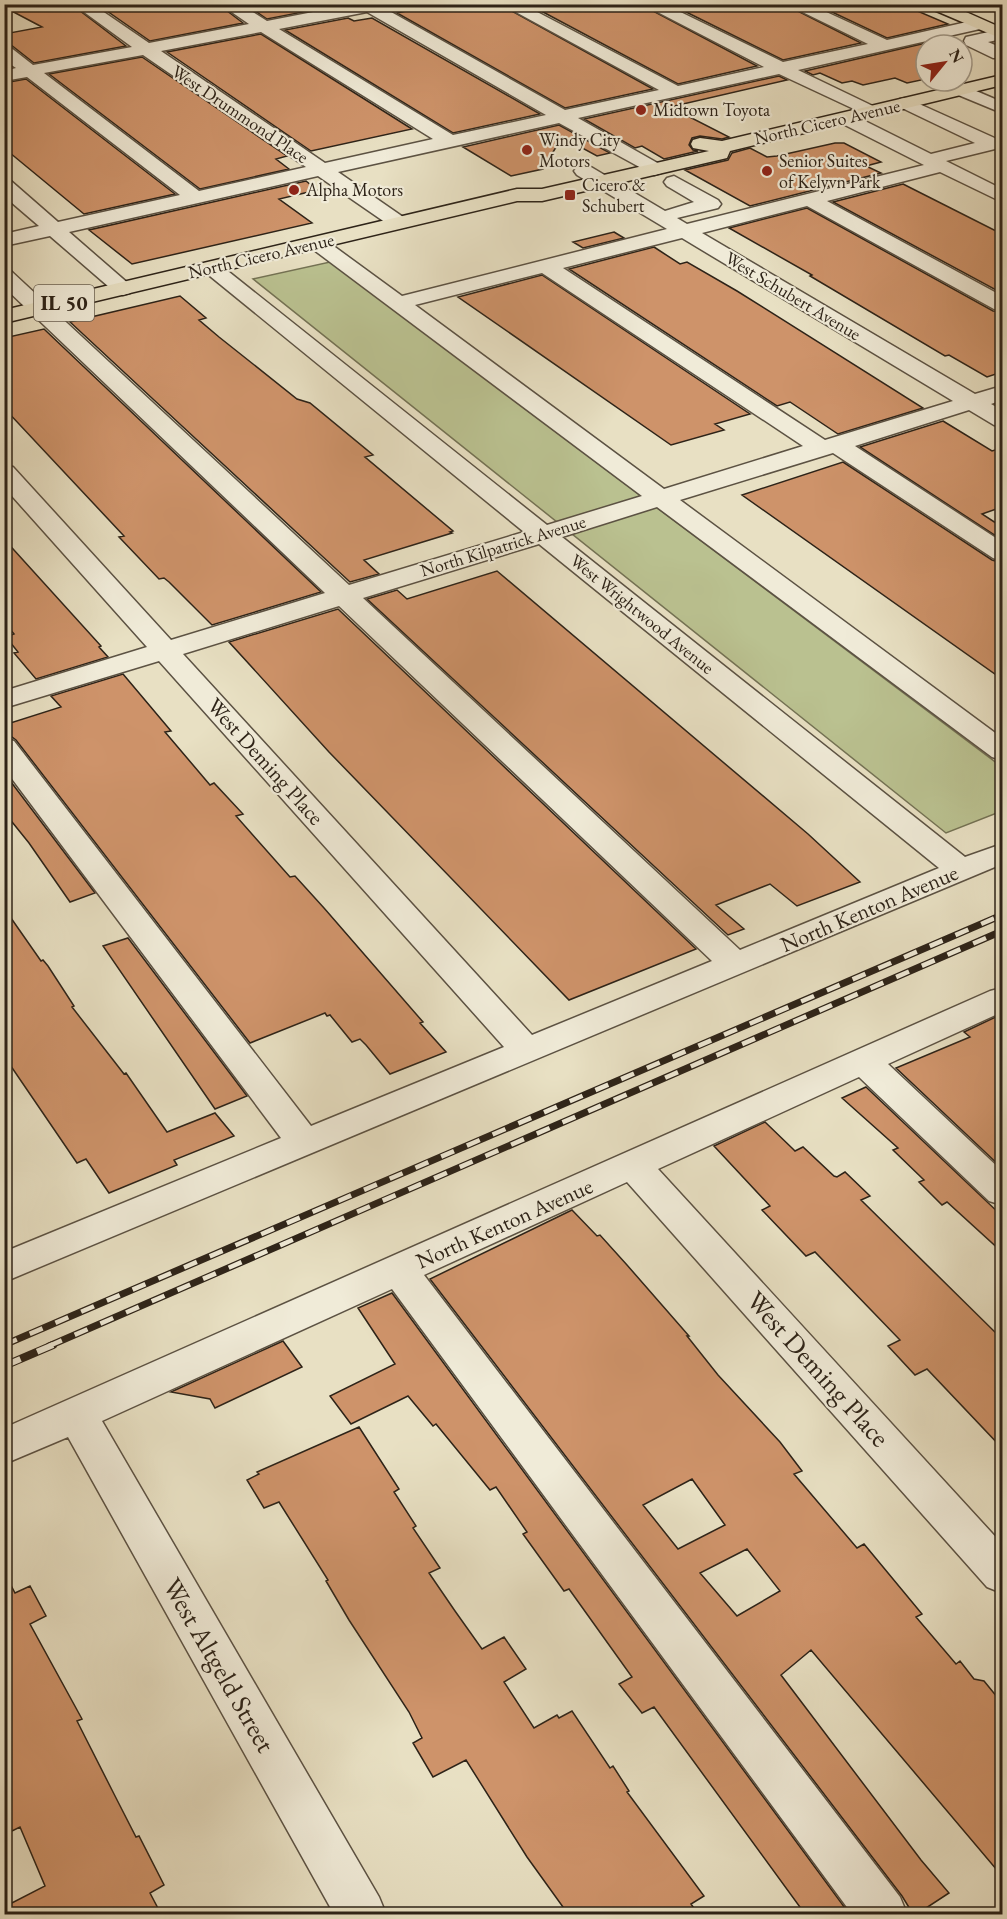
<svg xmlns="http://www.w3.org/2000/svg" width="1007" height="1919" viewBox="0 0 1007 1919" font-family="'EB Garamond',serif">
<rect width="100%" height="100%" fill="#e8e0c3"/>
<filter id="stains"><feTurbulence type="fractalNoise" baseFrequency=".00333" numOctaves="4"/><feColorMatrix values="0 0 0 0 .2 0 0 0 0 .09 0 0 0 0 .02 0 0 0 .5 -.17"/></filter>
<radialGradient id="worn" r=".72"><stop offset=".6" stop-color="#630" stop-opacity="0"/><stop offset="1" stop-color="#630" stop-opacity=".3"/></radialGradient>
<!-- green -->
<path fill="#bac190" stroke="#747254" stroke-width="1.5" d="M 330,262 L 1002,767 L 1002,811 L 946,833 L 253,279 Z"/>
<!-- building -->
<path fill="#ce936a" stroke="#2d2318" stroke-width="1.5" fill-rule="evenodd" d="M 4,4 L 71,4 L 126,46 L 34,63 L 11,45 L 4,44 L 4,34 L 42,27 L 4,7 Z
M 97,4 L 218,4 L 243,23 L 150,41 Z
M 245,4 L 325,5 L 329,7 L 267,19 Z
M 439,4 L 499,4 L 653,89 L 565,108 L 397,13 Z
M 528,4 L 640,4 L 757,66 L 678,84 Z
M 670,4 L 784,4 L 861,43 L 783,60 Z
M 815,4 L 901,4 L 948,24 L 887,38 Z
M 348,18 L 354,21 L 372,18 L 540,114 L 453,133 L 285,30 Z
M 261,34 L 412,129 L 311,151 L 167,52 Z
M 926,43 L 926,79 L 907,83 L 895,78 L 863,85 L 852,81 L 842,83 L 820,73 L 813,75 L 805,71 Z
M 142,57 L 287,156 L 276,159 L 289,169 L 200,189 L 49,74 Z
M 779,76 L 787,80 L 670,107 L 729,137 L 722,139 L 700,136 L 692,138 L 689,145 L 693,150 L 698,151 L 664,159 L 642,146 L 635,148 L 584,119 Z
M 26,79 L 175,194 L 84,214 L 4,148 L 4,83 Z
M 559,125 L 610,153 L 597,156 L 562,137 L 543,169 L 511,176 L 463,147 Z
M 835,143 L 844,143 L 881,162 L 866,166 L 881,173 L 750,206 L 685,170 L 728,160 L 732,153 L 750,148 L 767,157 L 777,156 Z
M 306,181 L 317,190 L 279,199 L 312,223 L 132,264 L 89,230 Z
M 903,184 L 1002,234 L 1002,288 L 996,290 L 833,202 Z
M 807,208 L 993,311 L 1002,312 L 1002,372 L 987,377 L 949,355 L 945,356 L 810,276 L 812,275 L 729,228 Z
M 614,232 L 624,238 L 583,248 L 573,242 Z
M 654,247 L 680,264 L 687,262 L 737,291 L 923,408 L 838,434 L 790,402 L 777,406 L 569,269 Z
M 542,275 L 750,414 L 715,424 L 724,430 L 671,445 L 458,297 Z
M 180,296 L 206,318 L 199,320 L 219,337 L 297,399 L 310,403 L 373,455 L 365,457 L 453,531 L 450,532 L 452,533 L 364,560 L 379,574 L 350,582 L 70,322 Z
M 44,329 L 321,592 L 212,625 L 169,582 L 164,578 L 159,579 L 119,537 L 124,536 L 4,408 L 4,338 Z
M 943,421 L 992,451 L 1002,448 L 1002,507 L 982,514 L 1002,527 L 1002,540 L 860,447 Z
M 843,462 L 992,560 L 1002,563 L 1002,679 L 742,495 Z
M 4,539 L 101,646 L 99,647 L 108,657 L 36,679 L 14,653 L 18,652 L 6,637 L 14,634 L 4,622 Z
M 497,571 L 808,834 L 860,882 L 797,906 L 770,884 L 716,905 L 744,929 L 728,935 L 367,599 L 397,590 L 407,599 Z
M 338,609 L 696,949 L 569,1000 L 329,752 L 229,642 Z
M 123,674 L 171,731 L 165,732 L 210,785 L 214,783 L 243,814 L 236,816 L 290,877 L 295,876 L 324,908 L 423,1022 L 420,1023 L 446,1052 L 390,1074 L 366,1045 L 360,1039 L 352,1042 L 330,1015 L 327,1016 L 325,1013 L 250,1043 L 16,740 L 4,731 L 4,725 L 61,707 L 51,696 Z
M 4,774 L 5,774 L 95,893 L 70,902 L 29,843 L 4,812 Z
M 4,908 L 41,961 L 43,960 L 48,966 L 74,1006 L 72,1007 L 124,1074 L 126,1073 L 167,1132 L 215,1113 L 234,1136 L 174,1160 L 177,1165 L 109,1193 L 86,1159 L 77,1163 L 4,1056 Z
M 128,938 L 247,1096 L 215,1109 L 103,946 Z
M 1002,1014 L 1002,1168 L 896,1068 L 970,1037 L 964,1032 Z
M 866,1087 L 1002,1216 L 1002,1252 L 947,1202 L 942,1205 L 919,1182 L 924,1180 L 893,1150 L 898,1148 L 842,1098 Z
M 765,1122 L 793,1149 L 795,1151 L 803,1147 L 834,1176 L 837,1177 L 845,1172 L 870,1196 L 861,1200 L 1002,1339 L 1002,1448 L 927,1369 L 915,1375 L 888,1346 L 900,1340 L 815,1252 L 806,1256 L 762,1210 L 770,1206 L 714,1146 Z
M 572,1210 L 597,1236 L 600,1235 L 627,1265 L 689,1336 L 687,1336 L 718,1375 L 780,1442 L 802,1471 L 794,1474 L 857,1548 L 864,1544 L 922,1614 L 916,1617 L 956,1664 L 960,1661 L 974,1679 L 984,1681 L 1002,1703 L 1002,1876 L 811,1650 L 781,1675 L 921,1860 L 949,1893 L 917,1914 L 913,1914 L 902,1896 L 430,1279 ZM 692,1479 L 725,1525 L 678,1549 L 643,1505 ZM 747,1549 L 780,1591 L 737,1616 L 700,1573 Z
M 392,1293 L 845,1908 L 837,1914 L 805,1914 L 654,1707 L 642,1713 L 619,1684 L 632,1677 L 569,1589 L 564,1591 L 523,1534 L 527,1532 L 496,1487 L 490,1490 L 436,1424 L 433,1426 L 408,1396 L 351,1424 L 330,1396 L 395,1364 L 358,1308 Z
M 283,1341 L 302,1367 L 215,1408 L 210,1399 L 171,1392 Z
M 359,1427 L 399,1489 L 394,1492 L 416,1526 L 413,1528 L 440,1568 L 429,1573 L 455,1611 L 482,1649 L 504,1637 L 526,1669 L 504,1682 L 534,1728 L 557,1715 L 559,1718 L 572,1711 L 610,1768 L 613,1766 L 629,1791 L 627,1792 L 704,1896 L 691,1904 L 698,1914 L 568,1914 L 527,1857 L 466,1760 L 433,1777 L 413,1743 L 422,1738 L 409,1712 L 349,1620 L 326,1581 L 328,1580 L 279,1502 L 264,1508 L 247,1480 L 259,1474 L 257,1472 Z
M 4,1572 L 15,1593 L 30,1586 L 46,1616 L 30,1624 L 82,1719 L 77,1721 L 114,1794 L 136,1837 L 139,1836 L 164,1885 L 150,1893 L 161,1914 L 4,1914 L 4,1907 L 45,1886 L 20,1827 L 12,1831 L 4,1814 Z"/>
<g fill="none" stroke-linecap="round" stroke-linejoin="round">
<defs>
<path id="minor" d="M 73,4 L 92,4 L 149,43 L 249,24 L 220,4 L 240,4 L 267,21 L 354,4 L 390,4 L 384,8 L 565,110 L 659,90 L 501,4 L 522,4 L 678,86 L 764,67 L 642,4 L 664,4 L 783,62 L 868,44 L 786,4 L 809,4 L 887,40 L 980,19 L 988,24 L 980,29 L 798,70 L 877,108 L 880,112 L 877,116 L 871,117 L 779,74 L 578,118 L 661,165 L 664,169 L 661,173 L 654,175 L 559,123 L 338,172 L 406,219 L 409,223 L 406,227 L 392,227 L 318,176 L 69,232 L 130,285 L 134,289 L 130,293 L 123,295 L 116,293 L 50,236 L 4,246 L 4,234 L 39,226 L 4,196 L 4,179 L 11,181 L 58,222 L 180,195 L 27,77 L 4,81 L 4,71 L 16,68 L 4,60 L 4,46 L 10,47 L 33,65 L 132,47 ZM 367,12 L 546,115 L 453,135 L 279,29 ZM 261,32 L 433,139 L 325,163 L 161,51 ZM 143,55 L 306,167 L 199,191 L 44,73 Z
M 982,4 L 1002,4 L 1002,15 Z
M 1002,29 L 1002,39 L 988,42 L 1002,48 L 1002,58 L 993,58 L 966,45 L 964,41 L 966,37 Z
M 962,85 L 1002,102 L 1002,113 L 956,94 L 953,90 L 956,86 Z
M 906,98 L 999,140 L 1001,144 L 999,148 L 946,161 L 1002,189 L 1002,202 L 940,172 L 827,201 L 1002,296 L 1002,310 L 994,309 L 807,206 L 702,233 L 975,394 L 1002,386 L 1002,400 L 991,404 L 1002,410 L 1002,427 L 994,425 L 969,410 L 855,446 L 1002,542 L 1002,561 L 993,558 L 833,453 L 680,500 L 1002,738 L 1002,760 L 992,757 L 657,507 L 562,537 L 965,857 L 1002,844 L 1002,864 L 4,1282 L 4,1252 L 281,1138 L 4,768 L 4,738 L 14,741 L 311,1126 L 504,1047 L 159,661 L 4,708 L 4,691 L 147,647 L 4,487 L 4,465 L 13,467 L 171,640 L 325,593 L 4,287 L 4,269 L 11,271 L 349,585 L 524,532 L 205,272 L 202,268 L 205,264 L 212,262 L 219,264 L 547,525 L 642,496 L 310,247 L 307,243 L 310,239 L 324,239 L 402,296 L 667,229 L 577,175 L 574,171 L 577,167 L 591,167 L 665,211 L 694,202 L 667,186 L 664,182 L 667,178 L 674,176 L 718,200 L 721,204 L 718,208 L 677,218 L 687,224 L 924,165 L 839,122 L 836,118 L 839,114 L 851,114 L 931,154 L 975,143 L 900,107 L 897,103 L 900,99 ZM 682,238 L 953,401 L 825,440 L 563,268 ZM 542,273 L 803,446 L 664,489 L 415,305 ZM 539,544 L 939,868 L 740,950 L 363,598 ZM 339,606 L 712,961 L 532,1035 L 183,654 Z
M 1002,988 L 1002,1012 L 888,1064 L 1002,1171 L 1002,1205 L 989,1201 L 859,1077 L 658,1169 L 1002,1544 L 1002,1593 L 987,1587 L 627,1182 L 424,1275 L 900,1897 L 907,1914 L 852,1914 L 392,1289 L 102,1421 L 379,1897 L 386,1914 L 334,1914 L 68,1437 L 4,1464 L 4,1428 L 990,991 Z"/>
<path id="major" d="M 925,4 L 948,4 L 1002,28 L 1002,39 L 927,7 Z
M 1002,75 L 1002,85 L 730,151 L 727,158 L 542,201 L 517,201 L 4,323 L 4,310 L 517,189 L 542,189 L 709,151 L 693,148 L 691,144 L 693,140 L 700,138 L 722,141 Z"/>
</defs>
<!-- minor casing -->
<use href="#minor" stroke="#5c5243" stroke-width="3"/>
<!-- major casing -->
<use href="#major" stroke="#2d2318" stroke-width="3"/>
<!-- minor -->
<use href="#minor" fill="#f0ebd8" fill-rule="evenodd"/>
<!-- major -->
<use href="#major" fill="#e8e0c3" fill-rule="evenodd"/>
<defs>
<path id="rail-far1" d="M 4,1345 L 1002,915
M 49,1346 L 1002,931"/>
<path id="rail" d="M 4,1366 L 53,1345"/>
</defs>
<!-- rail-far1 casing -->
<use href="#rail-far1" stroke="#2d2318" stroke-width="7"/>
<!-- rail casing -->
<use href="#rail" stroke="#2d2318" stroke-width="8"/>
<!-- rail-far1 -->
<use href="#rail-far1" stroke="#f0ebd8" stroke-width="4.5" stroke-dasharray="14" stroke-linecap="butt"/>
<!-- rail -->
<use href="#rail" stroke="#f0ebd8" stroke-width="6" stroke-dasharray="18" stroke-linecap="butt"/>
</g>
<!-- markers -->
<g fill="#8f2418" stroke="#f0ebd8" stroke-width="2">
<circle cx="641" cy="110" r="6"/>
<circle cx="527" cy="150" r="6"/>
<circle cx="767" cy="171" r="6"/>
<circle cx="294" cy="190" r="6"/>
<rect x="564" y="189" width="12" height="12" rx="3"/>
</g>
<g text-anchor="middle" stroke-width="4.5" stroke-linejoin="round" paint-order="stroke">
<!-- far-poi labels -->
<g font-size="18" fill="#2d2318" stroke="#f0ebd8" text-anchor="start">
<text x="653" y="116">Midtown Toyota</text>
<text x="539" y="146">Windy City<tspan x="539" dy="21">Motors</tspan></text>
<text x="779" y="167">Senior Suites<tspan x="779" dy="21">of Kelyvn Park</tspan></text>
<text x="582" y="191">Cicero &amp;<tspan x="582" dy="21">Schubert</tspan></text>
<text x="306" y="196">Alpha Motors</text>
</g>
<!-- far-street labels -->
<g font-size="18" fill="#2d2318" stroke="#f0ebd8">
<text transform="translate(240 114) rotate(34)" y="6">West Drummond Place</text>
<text transform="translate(827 122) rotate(-13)" y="6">North Cicero Avenue</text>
<text transform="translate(261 256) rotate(-13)" y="6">North Cicero Avenue</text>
<text transform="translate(793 296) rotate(31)" y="6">West Schubert Avenue</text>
<text transform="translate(503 546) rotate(-17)" y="6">North Kilpatrick Avenue</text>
<text transform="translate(642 614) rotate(39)" y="6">West Wrightwood Avenue</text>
</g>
<!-- shield labels -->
<rect fill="#f0ebd8" stroke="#685f52" stroke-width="1.5" x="34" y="285" width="60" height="36" rx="4.5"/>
<g font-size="21" font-weight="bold" fill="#2d2318">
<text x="64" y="310">IL 50</text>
</g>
<!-- street labels -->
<g font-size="22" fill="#2d2318" stroke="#f0ebd8">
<text transform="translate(266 761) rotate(48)" y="8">West Deming Place</text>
<text transform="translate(869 908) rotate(-23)" y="8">North Kenton Avenue</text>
<text transform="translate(504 1223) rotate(-24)" y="8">North Kenton Avenue</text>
</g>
<!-- near-street labels -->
<g font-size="27" fill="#2d2318" stroke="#f0ebd8">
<text transform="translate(818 1369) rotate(48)" y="9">West Deming Place</text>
<text transform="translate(219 1665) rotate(60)" y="9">West Altgeld Street</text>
</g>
</g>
<!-- margin -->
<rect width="1007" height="1919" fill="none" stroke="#e8e0c3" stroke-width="24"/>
<rect x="6" y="6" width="995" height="1907" fill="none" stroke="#2d2318" stroke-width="3"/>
<rect x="12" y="12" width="983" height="1895" fill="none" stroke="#2d2318" stroke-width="1.5"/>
<!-- north arrow -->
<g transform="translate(944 63) rotate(60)"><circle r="28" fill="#f0ebd8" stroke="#a29b8b" stroke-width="1.5"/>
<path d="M0-4.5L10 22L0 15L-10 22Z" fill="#8f2418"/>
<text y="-9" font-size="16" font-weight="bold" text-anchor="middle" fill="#2d2318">N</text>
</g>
<rect width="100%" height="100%" filter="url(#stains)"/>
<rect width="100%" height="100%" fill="url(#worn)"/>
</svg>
